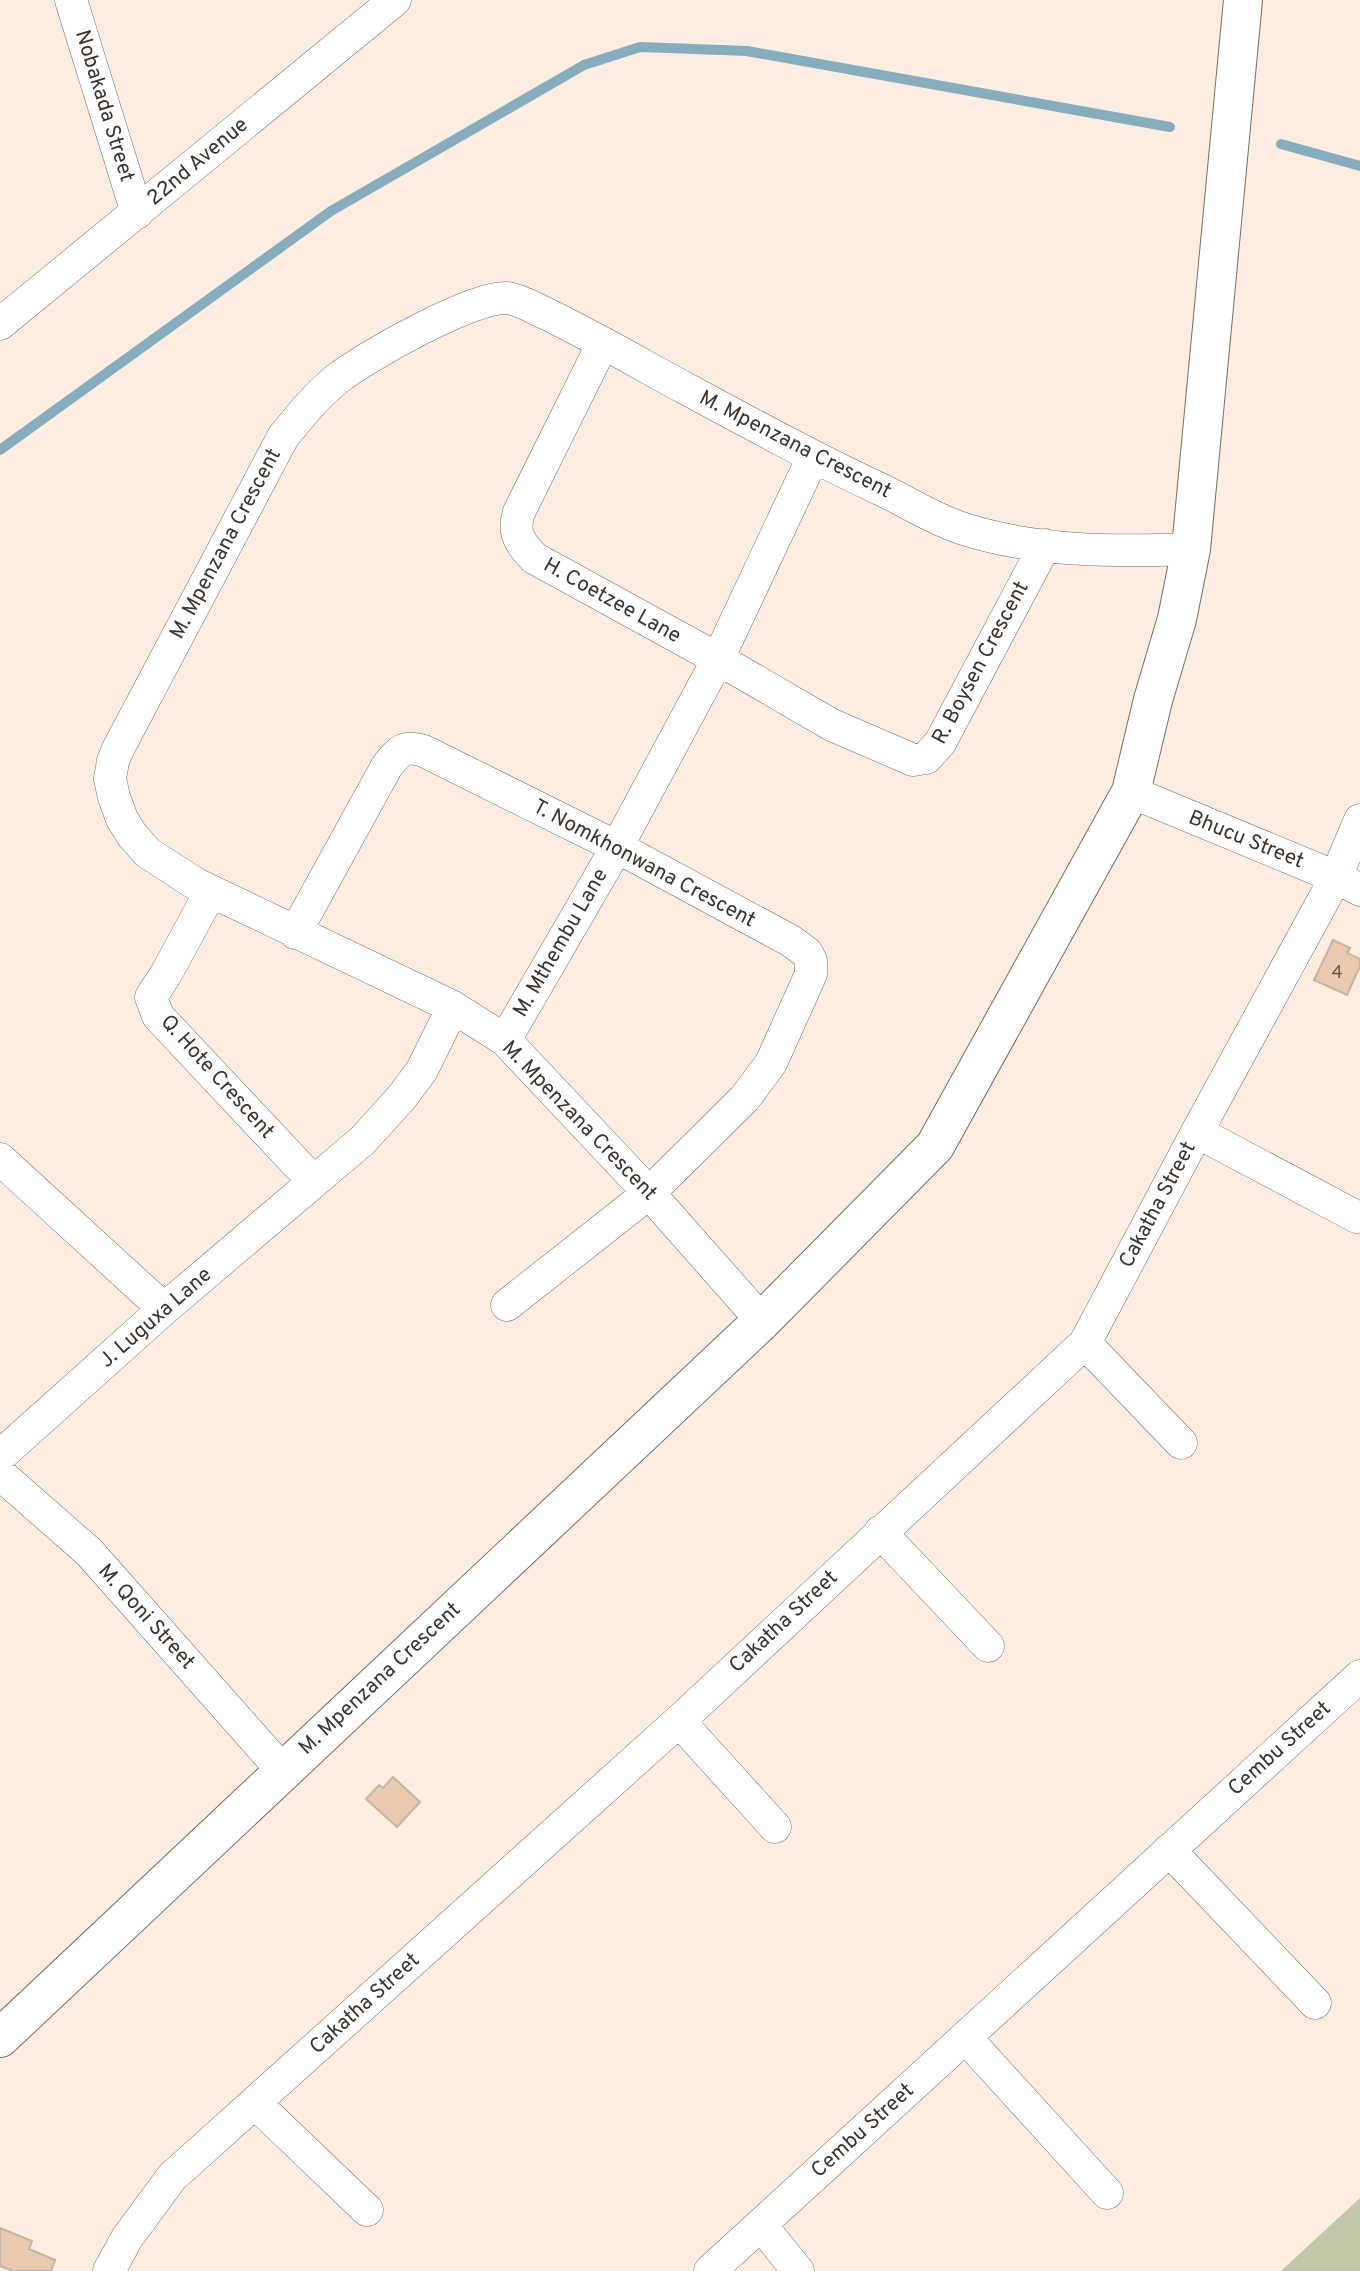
<svg xmlns="http://www.w3.org/2000/svg" width="1360" height="2271" viewBox="0 0 1360 2271" font-family="Overpass,sans-serif">
<style>
.green{fill:#c3c6a9}
.lines{fill:none;stroke-linecap:round;stroke-linejoin:round}
.stream{stroke:#86adbe;stroke-width:10}
.building{fill:#e9cab1;stroke:#c6b3a4;stroke-width:2}
.minor-casing{stroke:#7d6c5f;stroke-width:33}
.secondary-casing{stroke:#7d6c5f;stroke-width:40}
.minor{stroke:#fff;stroke-width:32}
.secondary{stroke:#fff;stroke-width:38}
.labels{text-anchor:middle;dominant-baseline:central;stroke-width:5;stroke-linejoin:round;paint-order:stroke}
.number-label{font-size:18px;fill:#66594e}
.street-label{font-size:21px;fill:#3b332d;stroke:#fff}
</style>
<rect width="100%" height="100%" fill="#fcede0"/>
<path class="green" d="M1360,2198v73h-79z"/>
<g class="lines">
<path class="stream" d="M1281,144l79,22
M0,450l331,-239 253,-146 56,-18 107,4 423,76"/>
</g>
<path class="building" d="M1333,940l17,8 -3,5 13,6v7l-13,29 -33,-15z
M393,1777l27,25 -23,25 -31,-28 13,-14 4,3z
M0,2228l32,13 -3,8 26,11 -4,11h-38l-13,-5z"/>
<g class="lines">
<defs>
<path id="minor" d="M71,0l66,213
M0,324l395,-324
M603,343l-84,169c-7,21 1,31 15,46l184,101 114,66 81,35 13,-2 14,-15 105,-198
M1131,792l205,85 24,13
M211,891l-45,83 -15,23 7,19 155,165
M295,933l92,-167c13,-16 17,-21 37,-15l193,96 174,94 16,12 4,8v13l-40,89 -26,35 -96,95 -142,112
M505,1040l112,-193 101,-188 95,-202
M1197,1132l160,85
M0,1159l164,150
M762,1321l-113,-128 -144,-153 -52,-33 -257,-123 -48,-31 -16,-18 -10,-16 -8,-22 -4,-18 3,-18 5,-12 165,-312c17,-21 33,-41 54,-58 28,-22 137,-84 171,-81 13,2 27,11 39,16 38,19 75,39 112,60 74,40 148,81 225,117 25,12 50,28 77,37 72,24 155,24 230,21
M1085,1343l96,100
M0,1456l164,-147 198,-168 40,-44 20,-27 31,-63
M0,1474l89,78 193,218
M880,1532l108,114
M679,1721l96,106
M1169,1850l146,153
M966,2038l141,155
M255,2103l112,107
M761,2225l37,46
M109,2271l18,-33 45,-61 507,-456 406,-378 112,-211 139,-255 24,-57
M710,2271l650,-595"/>
<path id="secondary" d="M0,2038l762,-717 173,-175 196,-354 22,-92 24,-81 14,-70 52,-549"/>
</defs>
<use href="#minor" class="minor-casing"/>
<use href="#secondary" class="secondary-casing"/>
<use href="#minor" class="minor"/>
<use href="#secondary" class="secondary"/>
</g>
<g class="labels">
<g class="number-label">
<text x="1337" y="973">4</text>
</g>
<g class="street-label">
<text transform="translate(104 106) rotate(73)">Nobakada Street</text>
<text transform="translate(198 162) rotate(-40)">22nd Avenue</text>
<text transform="translate(795 445) rotate(27)">M. Mpenzana Crescent</text>
<text transform="translate(226 544) rotate(-62)">M. Mpenzana Crescent</text>
<text transform="translate(612 601) rotate(29)">H. Coetzee Lane</text>
<text transform="translate(981 663) rotate(-62)">R. Boysen Crescent</text>
<text transform="translate(1246 840) rotate(22)">Bhucu Street</text>
<text transform="translate(644 864) rotate(28)">T. Nomkhonwana Crescent</text>
<text transform="translate(561 943) rotate(-60)">M. Mthembu Lane</text>
<text transform="translate(217 1077) rotate(48)">Q. Hote Crescent</text>
<text transform="translate(579 1121) rotate(46)">M. Mpenzana Crescent</text>
<text transform="translate(1158 1205) rotate(-62)">Cakatha Street</text>
<text transform="translate(156 1318) rotate(-41)">J. Luguxa Lane</text>
<text transform="translate(146 1617) rotate(48)">M. Qoni Street</text>
<text transform="translate(784 1622) rotate(-43)">Cakatha Street</text>
<text transform="translate(380 1679) rotate(-43)">M. Mpenzana Crescent</text>
<text transform="translate(1280 1749) rotate(-42)">Cembu Street</text>
<text transform="translate(365 2004) rotate(-42)">Cakatha Street</text>
<text transform="translate(863 2131) rotate(-42)">Cembu Street</text>
</g>
</g>
</svg>
